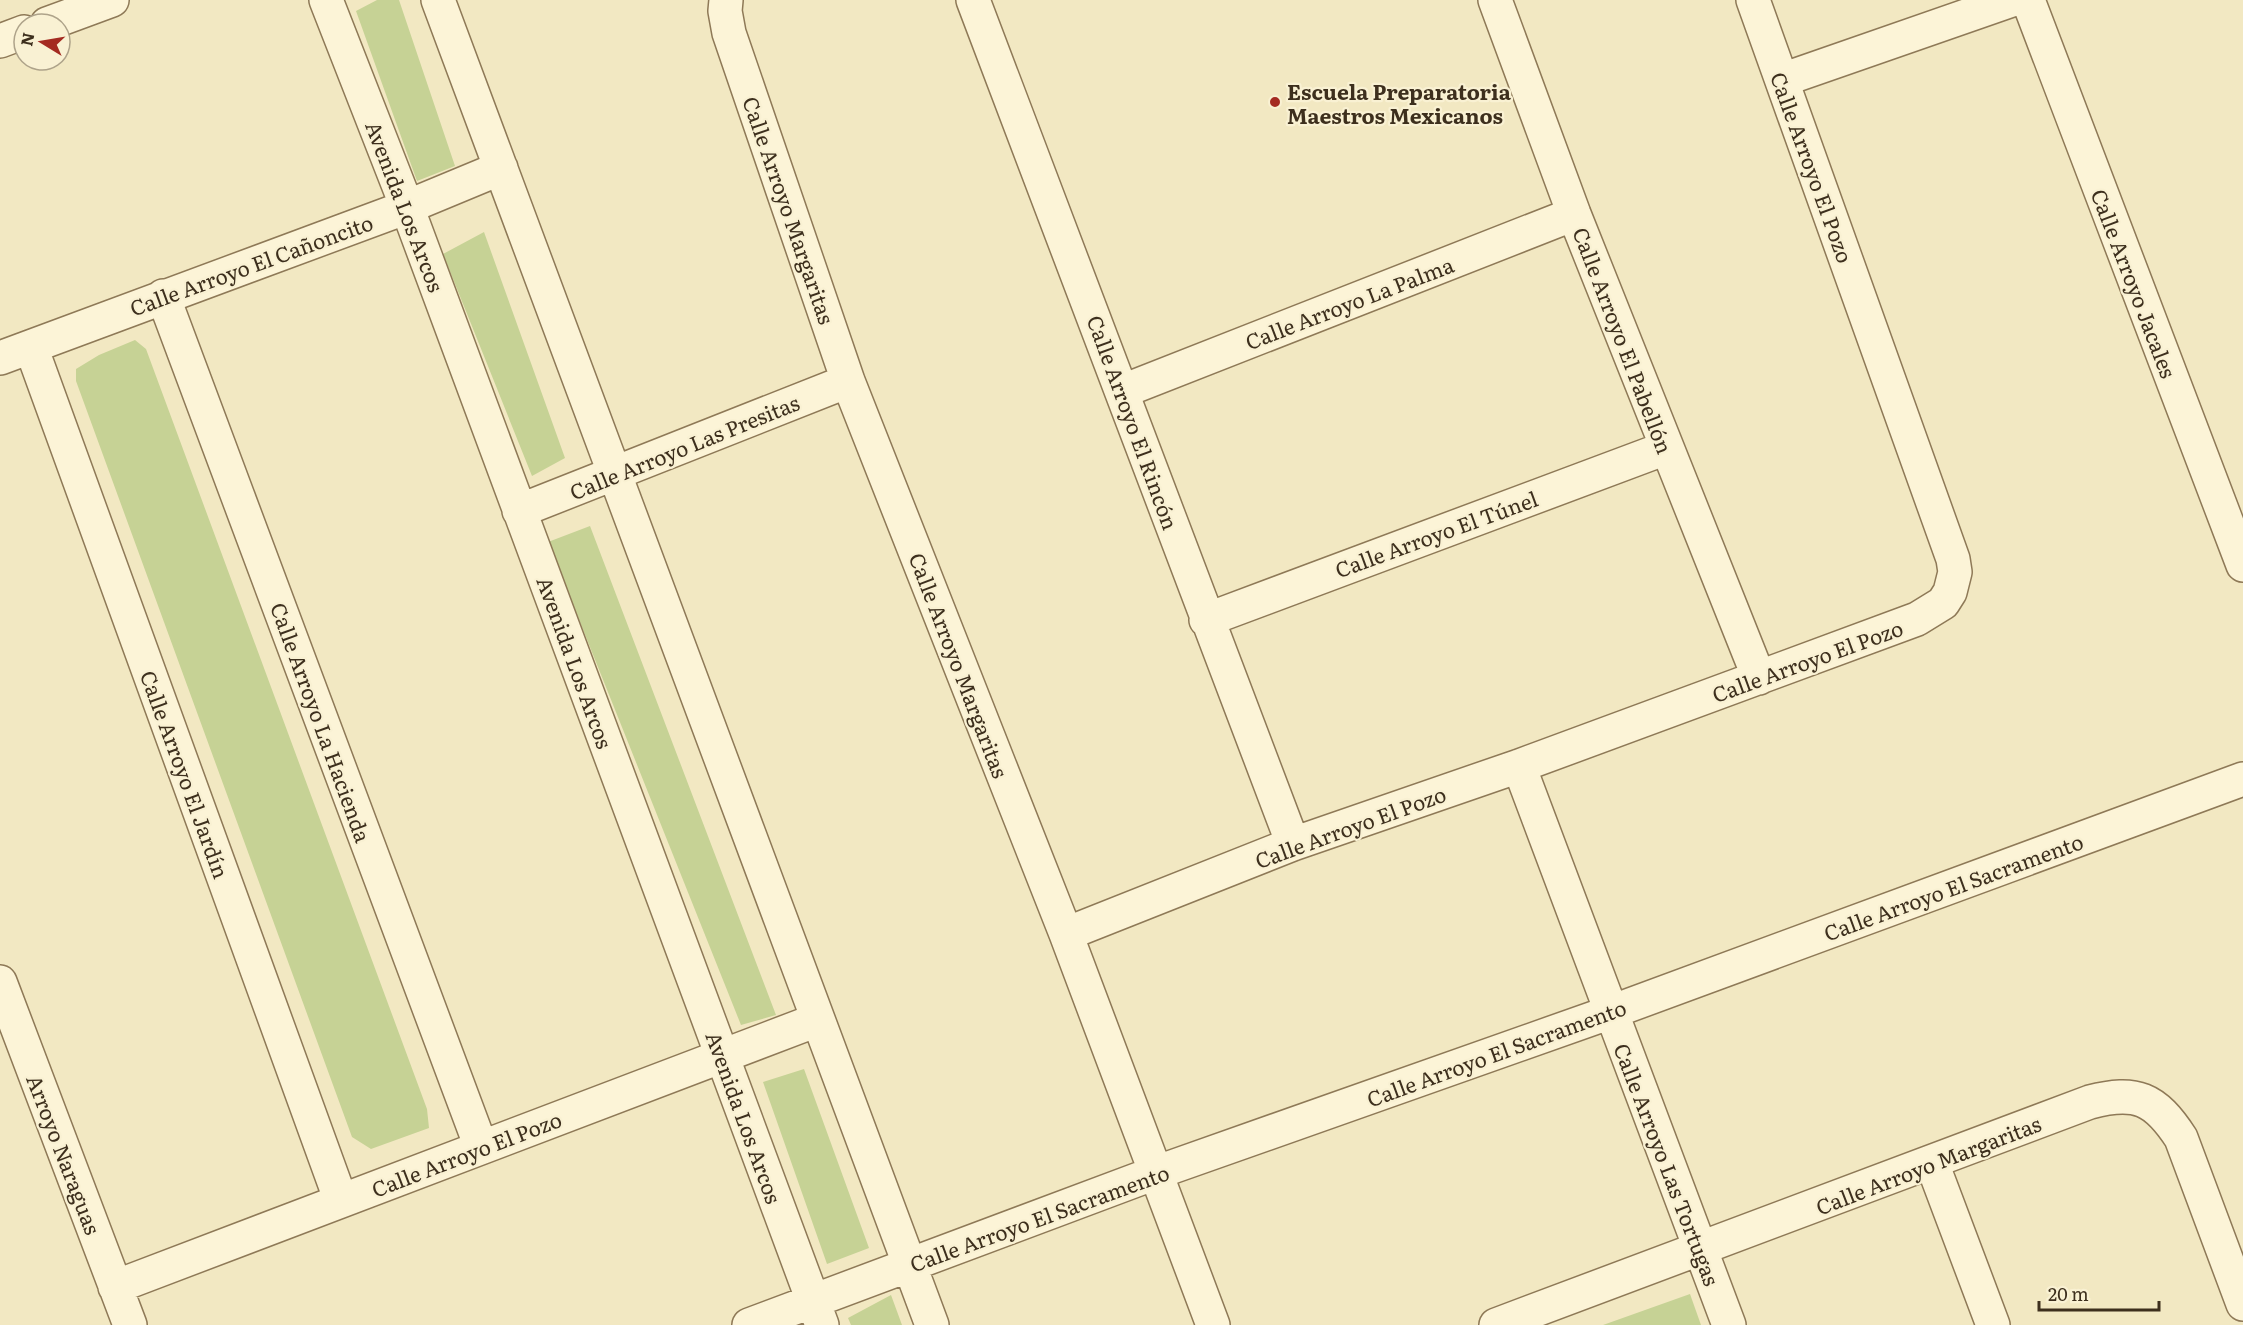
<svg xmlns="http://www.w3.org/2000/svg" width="2243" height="1325" viewBox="0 0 2243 1325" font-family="Literata,serif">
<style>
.green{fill:#c6d295}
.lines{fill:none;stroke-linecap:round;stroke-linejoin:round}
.minor-casing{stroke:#8e7957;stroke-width:36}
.minor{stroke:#fcf4d7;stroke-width:33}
.poi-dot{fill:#a42b21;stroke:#f9f1d3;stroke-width:2}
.labels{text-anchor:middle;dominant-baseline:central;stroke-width:4.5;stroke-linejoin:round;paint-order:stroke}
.poi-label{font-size:21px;font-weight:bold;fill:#3d2f1d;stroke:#f9f1d3;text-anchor:start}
.street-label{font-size:21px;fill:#3d2f1d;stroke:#f9f1d3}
</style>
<rect width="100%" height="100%" fill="#f2e8c2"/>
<path class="green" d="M377,0h22l56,166 -38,15 -61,-170z
M484,232l81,226 -33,18 -89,-222z
M135,340l11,9 281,760 2,19 -58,21 -19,-12 -276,-756v-12l23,-14z
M590,526l186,489 -35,10 -193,-483z
M804,1069l65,179 -42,16 -64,-182z
M1690,1294l11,31h-98z
M891,1295l11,30h-51l-3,-7z"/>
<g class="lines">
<defs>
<path id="minor" d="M326,0l81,207 415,1118
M438,0l494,1325
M726,0l-1,11 4,22 119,348 218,553 147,391
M973,0l320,844
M1495,0l79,214 185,464
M2028,0l215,565
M47,24l65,-24
M0,41l24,-9
M1782,80l230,-80
M163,296l318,851
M31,347l310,854
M0,358l407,-151 94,-39
M1123,391l451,-177
M519,511l329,-130
M1206,620l460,-172
M1519,766l210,559
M1066,934l227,-90 226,-78 398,-147 26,-16 7,-11 5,-20 -2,-13 -200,-559
M0,982l130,343
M1932,1163l61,162
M115,1287l702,-267
M749,1325l406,-152 456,-161 632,-233
M1496,1325l594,-223c46,-12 65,-4 91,36l62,166"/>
</defs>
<use href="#minor" class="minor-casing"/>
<use href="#minor" class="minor"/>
</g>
<circle class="poi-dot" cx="1275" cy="102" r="6"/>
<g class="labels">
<g class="poi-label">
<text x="1287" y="90">Escuela Preparatoria<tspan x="1287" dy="24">Maestros Mexicanos</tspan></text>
</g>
<g class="street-label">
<text transform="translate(1813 167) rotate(70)">Calle Arroyo El Pozo</text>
<text transform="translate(406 206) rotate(69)">Avenida Los Arcos</text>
<text transform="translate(790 210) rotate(71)">Calle Arroyo Margaritas</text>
<text transform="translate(251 264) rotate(-20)">Calle Arroyo El Cañoncito</text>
<text transform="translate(2135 283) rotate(69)">Calle Arroyo Jacales</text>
<text transform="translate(1349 302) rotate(-21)">Calle Arroyo La Palma</text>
<text transform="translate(1624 340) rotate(69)">Calle Arroyo El Pabellón</text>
<text transform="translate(1134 422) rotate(70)">Calle Arroyo El Rincón</text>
<text transform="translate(684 446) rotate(-22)">Calle Arroyo Las Presitas</text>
<text transform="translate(1436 533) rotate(-20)">Calle Arroyo El Túnel</text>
<text transform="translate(1807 660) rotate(-20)">Calle Arroyo El Pozo</text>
<text transform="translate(576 662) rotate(70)">Avenida Los Arcos</text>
<text transform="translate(960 665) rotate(69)">Calle Arroyo Margaritas</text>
<text transform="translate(322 722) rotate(70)">Calle Arroyo La Hacienda</text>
<text transform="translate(186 774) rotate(70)">Calle Arroyo El Jardín</text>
<text transform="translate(1350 826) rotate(-20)">Calle Arroyo El Pozo</text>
<text transform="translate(1953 886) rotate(-20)">Calle Arroyo El Sacramento</text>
<text transform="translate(1496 1052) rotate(-20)">Calle Arroyo El Sacramento</text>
<text transform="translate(745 1117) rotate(70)">Avenida Los Arcos</text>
<text transform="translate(466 1153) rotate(-21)">Calle Arroyo El Pozo</text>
<text transform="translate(65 1154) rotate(69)">Arroyo Naraguas</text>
<text transform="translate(1668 1164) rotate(69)">Calle Arroyo Las Tortugas</text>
<text transform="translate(1928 1164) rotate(-21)">Calle Arroyo Margaritas</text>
<text transform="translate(1039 1217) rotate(-20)">Calle Arroyo El Sacramento</text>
</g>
</g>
<g transform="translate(42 42) rotate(281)"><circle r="28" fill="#f9f1d3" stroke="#aea38a" stroke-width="1.5"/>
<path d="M0-4.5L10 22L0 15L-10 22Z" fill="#a42b21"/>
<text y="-9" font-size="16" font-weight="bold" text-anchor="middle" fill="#3d2f1d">N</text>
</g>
<path d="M2039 1301v9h120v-9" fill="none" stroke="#3d2f1d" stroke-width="3"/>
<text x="2048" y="1301" font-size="18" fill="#3d2f1d" stroke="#f9f1d3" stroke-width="4.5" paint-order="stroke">20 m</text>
</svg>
